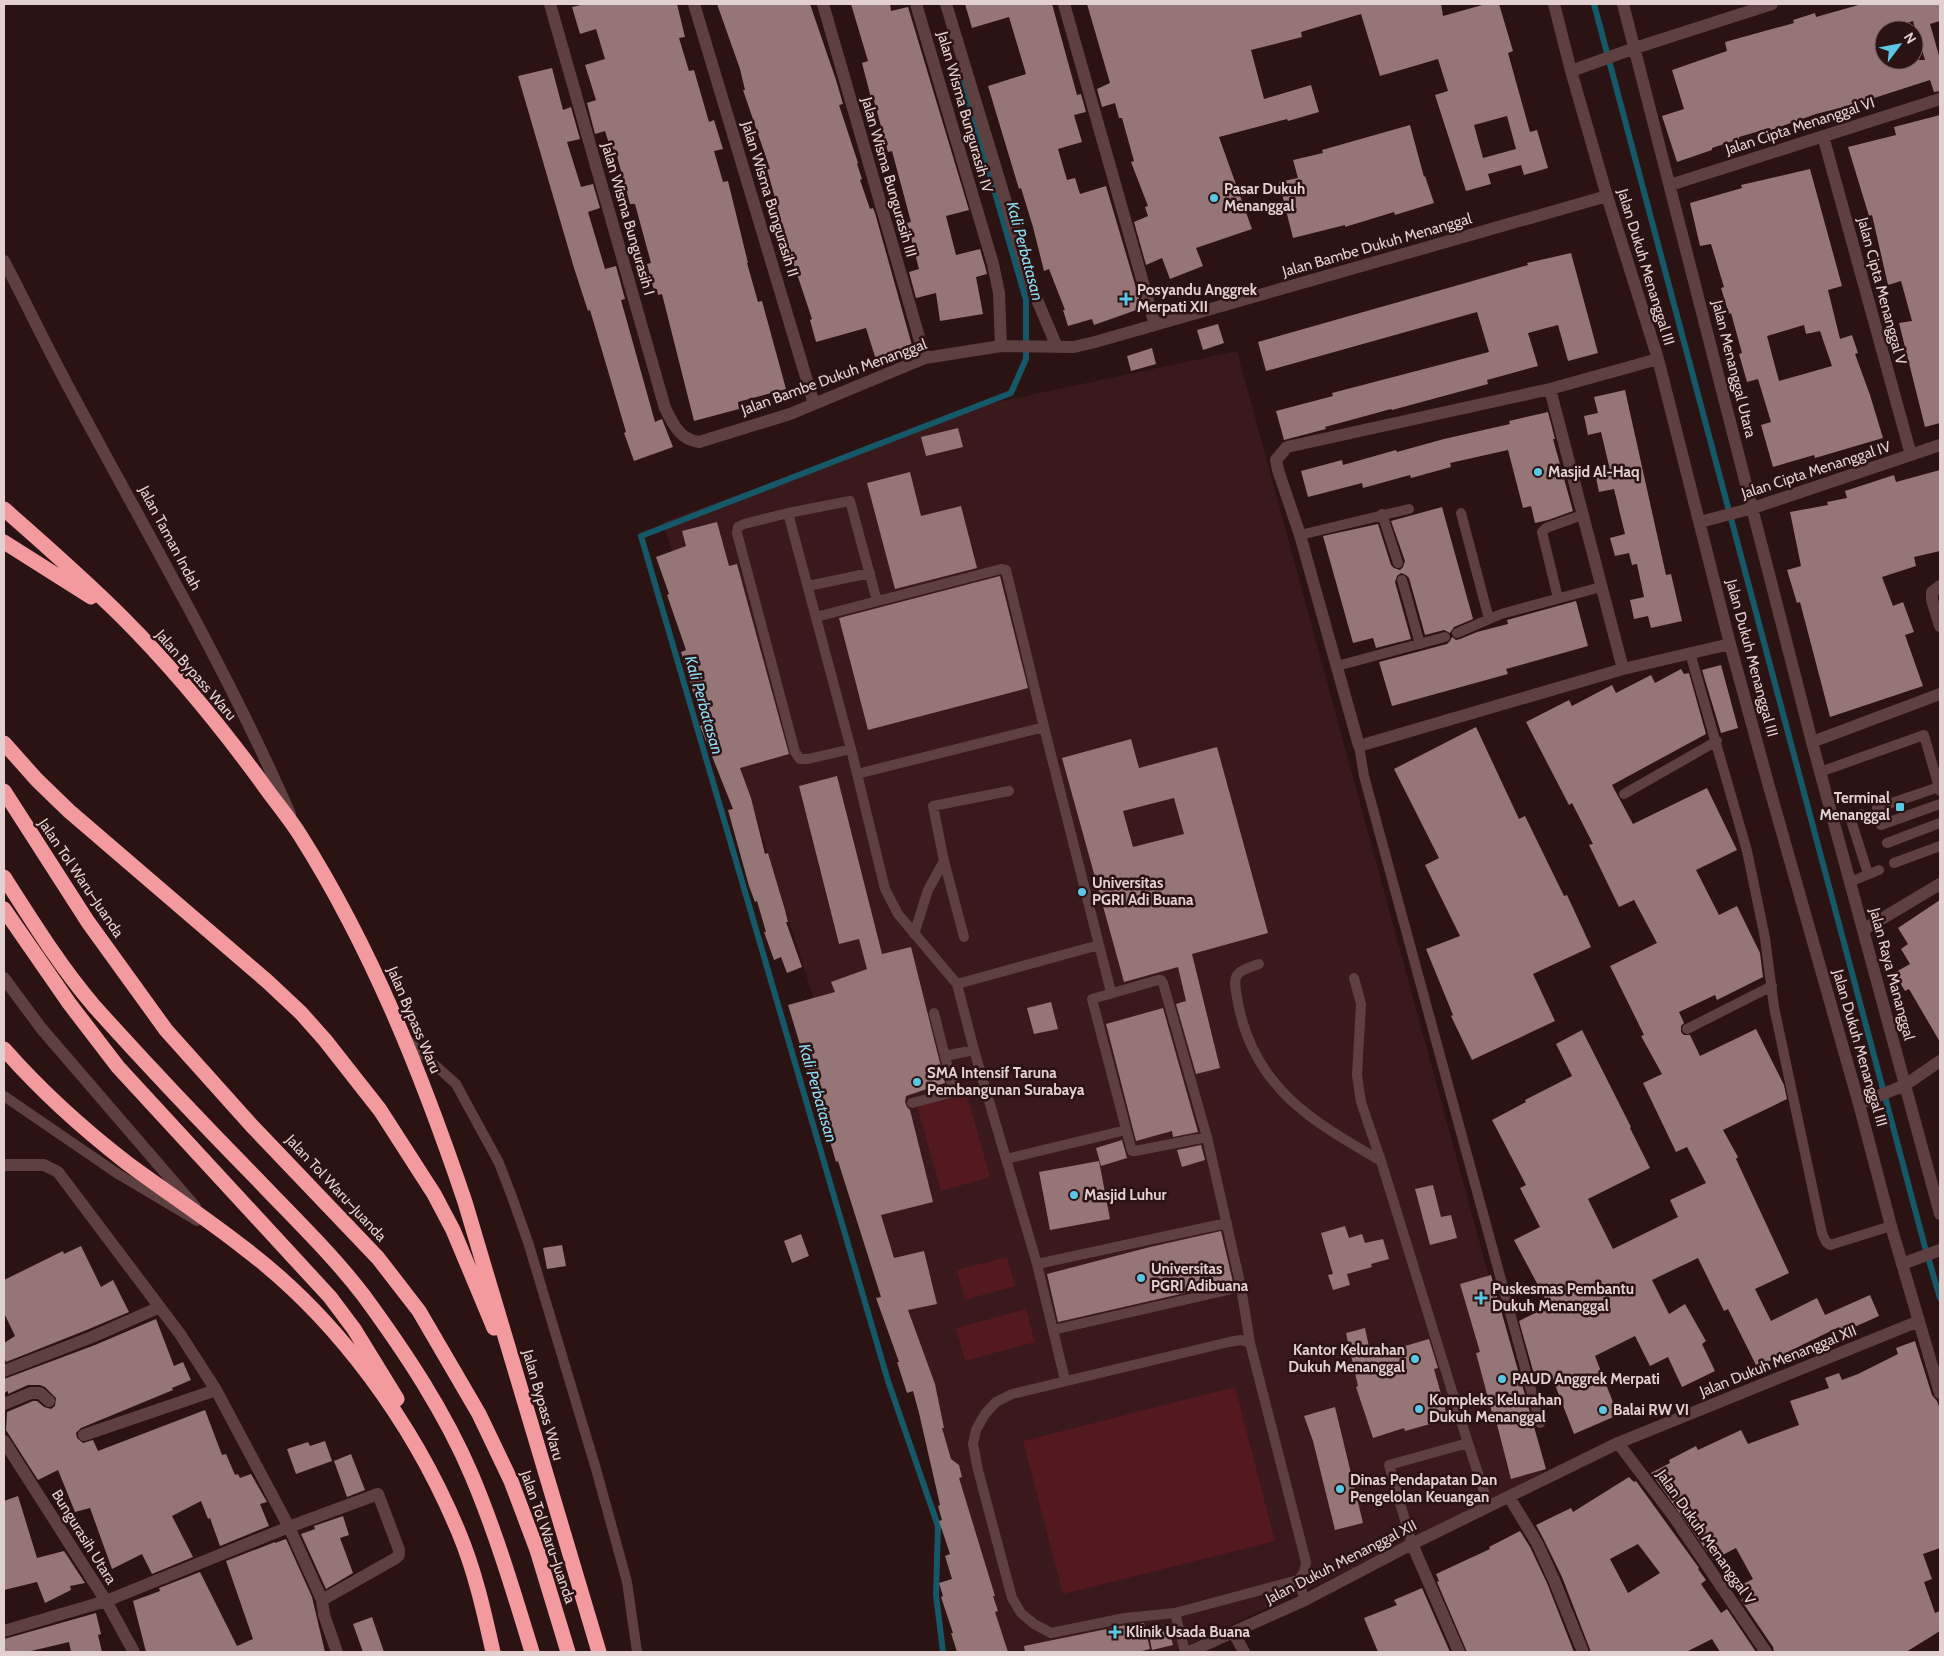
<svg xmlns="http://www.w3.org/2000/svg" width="1944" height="1656" viewBox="0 0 1944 1656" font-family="Cabin,sans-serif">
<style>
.built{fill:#39191c}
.green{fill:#54181f}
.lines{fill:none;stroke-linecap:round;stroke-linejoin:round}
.stream{stroke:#155868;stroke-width:6}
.building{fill:#967576;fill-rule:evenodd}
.lane{stroke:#5e4041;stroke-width:10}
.street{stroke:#5e4041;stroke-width:12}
.secondary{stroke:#5e4041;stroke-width:12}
.highway{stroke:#f29a9e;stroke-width:15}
.poi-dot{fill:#5ac8e5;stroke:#2b1213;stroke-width:2}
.labels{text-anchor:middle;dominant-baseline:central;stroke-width:5;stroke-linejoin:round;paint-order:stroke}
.street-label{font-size:15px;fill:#e3d0d0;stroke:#2b1213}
.poi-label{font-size:15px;font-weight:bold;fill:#e3d0d0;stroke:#2b1213;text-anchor:start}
.water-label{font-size:16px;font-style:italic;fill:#8bdef6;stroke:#2b1213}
</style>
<rect width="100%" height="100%" fill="#2b1213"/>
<path class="built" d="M1237,351l307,1128 -371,173h-171l-169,-592 -170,-538 325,-118z"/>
<path class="green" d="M966,1092l24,85 -49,14 -24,-85z
M1007,1257l8,29 -50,14 -8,-30z
M1026,1309l9,33 -70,19 -9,-33z
M1235,1387l40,154 -212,53 -40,-153z"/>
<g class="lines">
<path class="stream" d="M1594,4l331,1243 15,51
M943,1652l-7,-57 2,-69 -50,-145 -247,-845 370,-143 15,-34v-59l-63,-218"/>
</g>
<path class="building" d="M585,4h92l8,33 -6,1 10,33 5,-1 15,52 5,-2 9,29 -9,2 9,31 5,-1 20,82h-1l11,39 4,-1 24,88 -48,13 1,7 -45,12 -32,-127 -4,1 -1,-6 -3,1 -7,-26 4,-1 -16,-59h-5l-15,-55 -4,1 -6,-19 -10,3 -8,-31 9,-3 -11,-35 20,-6 -9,-30 -16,5 -8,-27z
M717,4h93l26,76 7,24 -4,1 19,58 -1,1 5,15 -2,1 10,29 3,-1 2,5 38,136 -22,7 1,3 -15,4 -11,-35 -50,14 -6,-22 2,-1 -22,-66 -23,-84h3l-27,-79h2l-5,-21z
M851,4h39l1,7 17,-4 61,203 -23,6 10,39 24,-6 5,17 2,8 -11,3 7,37 -43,7 -4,-28 -20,5 -7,-26 10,-3 -12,-46 4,-1 -19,-71 -4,1 -15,-55 -2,1 -9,-35 6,-2z
M965,4h87l25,91 4,-1 5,18 -12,3 8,27 -24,7 9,31 8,-2 5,16 26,-8 36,122 -48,17 -2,-6 -24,7 -5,-16h2l-16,-41 -5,2 -11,-44 -12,-39 -2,1 -31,-103 38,-12 -17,-57 -37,11z
M1087,4h354l2,12 43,-12h13l14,47 -5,2 22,79 7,-2 11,38 -24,7 -3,-10 -33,9 3,10 -25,7 -31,-96 13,-4 -10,-32 -58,17 -19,-62 -60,18 1,5 -51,13 13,49 47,-14 8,27 -31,9 -1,-2 -68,18 33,92 -56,19 7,18 -33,13 -8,-21 -16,7 -12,-43 14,-6 -3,-9 3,-1 -17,-44 3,-1 -12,-43h-3l-4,-15 -13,4 -5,-18 13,-6zM1507,116l9,33 -33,9 -9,-33z
M1862,4h78v17l-10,3 10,35v32l-6,1 -4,-12 -59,19v1l-55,14 -45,16 -1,-2 -31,9v2l-27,9v2l-35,12 -15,-46 22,-7 -12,-39 55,-19 -2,-9 69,-19 -1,-3 22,-7 1,4zM1913,21l12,39h-41v-30z
M552,68l11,42 8,-3 9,32 -13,3 14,45 12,-3 7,24 -12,4 17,57 11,-3 9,33 -4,1 34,122 7,-3 11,28 -39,14 -10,-28 2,-1 -36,-122 -2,1 -14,-43 -56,-192z
M1940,115v308l-15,4 -26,-104 13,-2 -11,-40 -13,4 -16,-70 -3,1 -21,-69 48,-12 -2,-8z
M1410,125l14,52 1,-1 9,27 -39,12 -1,-3 -49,15v-2l-52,13 -14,-56 19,-4 -5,-18 30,-7 -1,-3z
M1810,169l32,117 -14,4 12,49 12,-4 6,18 -3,1 15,41 13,43 -68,20 -1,-3 -41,12 -12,-42 10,-3 -13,-43 -11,3 -8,-28 3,-1 -11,-40 -2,1 -8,-26 3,-1 -13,-43 -11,2 -10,-43 52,-15 -1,-3zM1804,325l2,9 14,-3 12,35 -53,15 -12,-45z
M1571,253l27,100 -30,8 -10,-36 -30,8 10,33 -51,14 1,4 -96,26 -1,-1 -66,18 1,2 -42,11 -8,-29 57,-15 -1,-3 157,-41 -12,-40 -211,59 -8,-29 211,-60 59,-17 -1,-2z
M1218,324l6,19 -21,7 -6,-20z
M1152,348l4,16 -25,7 -4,-15z
M1625,390l41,185 5,-1 11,47 -31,7 -3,-12 -14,3 -4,-19 14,-3 -7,-33 -5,1 -3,-12 -14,3 -5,-18 15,-4 -11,-45 -15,3 -4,-19 15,-3 -9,-38 -13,3 -4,-19 14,-3 -4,-16z
M1548,412l7,27h-2l20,72 -25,9 -13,3 -4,-17 -8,2 -15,-58 -58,13 1,4 -40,11 -1,-3 -47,13 -1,-5 -54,14 -7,-26 41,-11 1,5 53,-15 1,2 47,-13 66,-15 -1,-3z
M958,428l5,19 -37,9 -5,-19z
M1940,470v81l-26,6 2,9 -34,11 11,29 10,-4 11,30 -9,3 18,51 -93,31 -30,-115 -3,1 -10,-33 14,-4 -11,-54 38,-7 -1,-3 20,-4 -2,-7 49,-16 2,7z
M910,472l11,44 40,-10 16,62 -82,21 -28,-106z
M1442,507l31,112 -19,8 -4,6 -6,-3 -19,5 -16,-57 -3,-3 -5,-2 -4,3 -2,6 16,57 -35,9 -3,-10 -20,5 -30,-107 55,-12 13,41 3,3 6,2 3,-3 2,-6 -14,-40z
M717,522l12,44 8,-2 52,190 -49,14 11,30 14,56 3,-1 17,57 3,12h-2l16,45 -15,6 -6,-16 -7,3 -10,-28h2l-9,-31 -2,1 -6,-16 -21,-76 5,-1 -33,-83 3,-1 -22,-73 5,-2 -19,-55 2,-1 -13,-37 30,-11 -4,-15z
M1000,576l28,112 -160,42 -29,-112z
M1576,601l12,45 -82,23 2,5 -116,32 -13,-44 68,-18 3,-3 2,-4 4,3 4,-1 17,-7 31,-8 -1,-4z
M1721,665l17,63 -17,5 -19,-63z
M1681,669l3,5 5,-1 17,61 -94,51 21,39 74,-36 30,62 -41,20 23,45 18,-9 23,47 3,24 -46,23 -2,-5 -36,17 5,11 -3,3v6l3,3h6l10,21 56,-27 28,56 3,14 -64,31 15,27 -2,2 53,114 -34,16 16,32 46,-23 8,17 45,-20 9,21 -38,17 -2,-6 -82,40 -29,-58 -4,2 -26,-53 -46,22 17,34 16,-10 21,37 -4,3 13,27 -33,16 -14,-30 -18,9 -15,-30 -40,20 23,59 -44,19 -22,-57 -15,8 -18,-64 30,-15 -35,-66 26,-13 -20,-39 6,-3 -34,-65 34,-18 -1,-2 47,-24 -16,-32 26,-14 49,97 -1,1 20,40 -62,31 25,50 65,-32 -8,-17 36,-17 -19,-36 -11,5 -33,-69 19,-9 -21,-38 3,-1 -34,-69 47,-23 -23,-43 -15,7 -30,-62 4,-1 -21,-41 -3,2 -43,-83 43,-22 3,6 40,-21 4,8 35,-18 4,8z
M1476,727l43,92 6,-3 39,80 3,-1 24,52 -58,27 22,47 -83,39 -21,-44 2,-1 -27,-66 34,-13 -35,-71 14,-7 -45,-89z
M1131,739l8,29 78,-21 51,186 -76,21 28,114 -24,6 -20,-70 10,-3 -8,-34 -54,15 -62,-224zM1174,798l10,36 -51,13 -10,-36z
M837,776l45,178 29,-7 34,136 -39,13 -1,6 2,5 3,3 23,92 -52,13 13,43 30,-7 13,53 -29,6 27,74 9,44h-2l9,31 8,6 3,12 -3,1 36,118h-2l5,15 -3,1 13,40h-51l-6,-19h2l-12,-36 2,-1 -4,-13 13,-4 -7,-23 5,-2 -11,-33 3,-1 -4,-14 2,-1 -21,-92 -6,-22 -6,2 -10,-31h2l-23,-64 5,-1 -43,-136 -2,1 -17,-59 -1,1 -30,-99 47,-13 -4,-10 36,-13 -8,-30 -20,5 -40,-158z
M1940,900v142l-31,-53 -4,2 -11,-18 16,-9 -9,-15 7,-5 -10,-16z
M1051,1002l7,27 -24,5 -7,-26z
M1163,1008l35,124 -25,5 -1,-6 -36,10 -30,-117z
M1122,1140l5,18 -26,8 -5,-18z
M1201,1145l4,15 -23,7 -5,-17z
M1099,1161l11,58 -60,11 -11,-58z
M1433,1185l8,32 10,-2 6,23 -27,7 -15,-56z
M1345,1226l4,12 13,-4 3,9 18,-4 6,20 -18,5 1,3 -25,7 3,11 -17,5 -5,-15 5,-1 -12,-41z
M1221,1231l12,51 -175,40 -11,-48 103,-27z
M801,1234l8,22 -17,7 -8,-22z
M562,1245l4,21 -19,3 -4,-21z
M81,1246l20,41 12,-7 16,32 -40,17 -83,33 -2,-5v-14l11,-7 -11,-23v-33l59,-29 1,3z
M1491,1275l55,194 -35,10 -17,-66h-2l-16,-60 4,-1 -20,-68z
M156,1319l18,47 9,-4 8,18 -19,8 1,2 -92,38 -5,5 1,5 6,5 10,-3 5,11 107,-41 17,45 4,-1 9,21 3,-1 2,4 11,-4 16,28 -7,2 9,22 -49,20 -10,-28 -2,1 -7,-18 -29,15 21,41 -41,17 -10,-20 -30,15 -22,-61 -15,4 -17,-42 -20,10 -32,-50 1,-18 26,-11h4l7,6 7,2 4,-3 1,-8 -11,-11 -5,-2h-12l-20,9v-3l-4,2v-14l91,-34z
M1365,1328l6,28 58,-17 9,29 -4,1 14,50 -43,12 -1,-3 -31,10 -17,-51 2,-1 -12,-53z
M1915,1341l17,54 5,6 3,8v139l-17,6 9,25 -8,3 11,31 5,-2v20l-34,21h-132l-1,-5 -32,-47 8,-5 -6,-11 10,-5 -17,-31 -23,12 -62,-87 19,-10 -1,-3 27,-14 2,4 43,-20 7,14 51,-19 -9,-24 39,-13 -4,-10 14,-5 3,7 16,-6 40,-20 -2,-6z
M1335,1407l28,116 -28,7 -22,-89 -9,-25z
M325,1441l7,20 -36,13 -9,-25 21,-7 2,4z
M351,1454l14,36 -18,7 -13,-36z
M1629,1477l5,5 2,-1 63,87 -1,1 8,11 -5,4 20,29 6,-4 29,43h-36l-8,-13 -26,13h-95l-29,-75 -18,-37 -8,-15 35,-17 2,4zM1638,1544l22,29 -32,20 -18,-34z
M18,1496l19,62 27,-7 21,32 -15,3 1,4 -26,13 -8,-21 -33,8v-89z
M343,1516l6,19 -9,3 13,35 -27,16 -25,-55 14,-5 -1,-3z
M1520,1531l10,16 17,36 27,69h-107l-30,-70 2,-1 -3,-7 54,-25 -1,-2z
M286,1539l26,58 13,55h-179l-13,-51 27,-10 -1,-3 41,-16 37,74 16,-7 -27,-78 49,-19v1z
M1422,1588l28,64h-72l-14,-34 33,-13 -3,-5z
M96,1613l5,21 -3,1 4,17h-31l-2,-10 -42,10h-23v-13z
M372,1617l12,35h-21l-10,-28z
M1144,1623l6,26 -12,3h-113l-1,-6 102,-21z
M1169,1630l4,15 -21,5 -3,-15z"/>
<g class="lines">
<path class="lane" d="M788,513l62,-12 27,100
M1461,513l28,106
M1382,514l16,49
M1300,535l109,-26
M1402,580l18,64
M808,586l62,-13
M1558,598l-16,-66 4,-4 36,-13
M816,617l185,-48 5,1 38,157
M1457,633l44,-19 100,-27
M1690,653l57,198 18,87 9,69 48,226 4,9 4,3 61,-19
M1337,666l108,-29
M1359,746l5,30 176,647
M851,749l-43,10h-8l-5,-7 -58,-219 1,-6 6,-3 44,-11 63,236 34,140 13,25 59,70 17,66 63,214 28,116
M1820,772l104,-37 16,56
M857,774l187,-47 55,218 -142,39
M1624,794l93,-53
M1877,808l62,-21
M1861,814l-11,3 18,57
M1881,825l59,-21
M1887,843l53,-20
M944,861l20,76
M1894,863l46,-17
M1850,882l29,-12
M914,934l14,-44 16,-29 -11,-55 76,-15
M1099,945l12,47
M1259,964c-28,9 -26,12 -21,39 16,85 74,118 143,158
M1354,978l7,26 -4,71 4,27 20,59 87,282 -79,22 23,79
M1158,980h3l2,3 44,154 -72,14h-3l-1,-3 -39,-149z
M1687,1029l85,-43
M406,1039l50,45 43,79 13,34 16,45 68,227 31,113 10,70
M945,1056l29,-6
M4,1096l114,78 79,47
M912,1103l42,-11 -20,-79
M1207,1137l34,150
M1006,1159l120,-29
M1037,1264l190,-41
M1053,1330l188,-43 9,56
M1241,1340l9,3 56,219c-1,8 -2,13 -8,18l-123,33 -50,5 -74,15 -17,-9 -13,-11 -9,-15 -34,-128 -5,-26 3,-14 9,-16 11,-12 16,-8 217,-52z
M1468,1443l21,64
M1298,1580l7,20
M1175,1613l10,39"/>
<path class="street" d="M550,4l115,404c8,16 15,32 34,34l91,-28 135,-56 76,-12 73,1 21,-5 512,-146
M694,4l120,400
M823,4l102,354
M916,4l77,260 6,29 2,53
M946,4l86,284 25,59
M1064,4l91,321
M1554,4l17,67 36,125 51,163 72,285 38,139 91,321 32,122 49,167
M1623,4l189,738 128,472
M1571,71l64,-23 137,-44
M1823,136l88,319
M1670,185l270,-86
M1658,359l-108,30 -263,58 -11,13 2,10 22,65 59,211 264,-77 107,-25
M1550,389l73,280
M1700,522l53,-14 187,-63
M1940,586l-8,6v8l8,26
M1812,742l128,-48
M1863,930l77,-46
M1859,1104l46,-19 35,-24
M4,1165h40l14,7 122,162 36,56 73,137 33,73
M1902,1264l38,-14
M4,1371l88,-34 68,-30
M4,1404l27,-11h9l9,8
M84,1435l132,-45
M4,1441l102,160 28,51
M1618,1443l56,74 92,135
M1509,1497l28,46 17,37 29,72
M1412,1544l47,108
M4,1631l102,-30 183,-74 89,-33 21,56v5l-3,3 -74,42 2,15 13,37
M1234,1633l10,19
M1189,1652l116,-52 107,-56 206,-101 301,-122"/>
<path class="secondary" d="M4,261c19,36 36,72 55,108 78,148 164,291 231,445
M4,978l37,50 154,179"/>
<path class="highway" d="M4,509c40,35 81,71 119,109 50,50 95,105 137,162 13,19 28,36 40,55 72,114 122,240 165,367l134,450
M4,542l87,55
M4,743l33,37 32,31 199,171 33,31 24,27 55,70 54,84 19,36 41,98
M4,791l84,131 78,108 86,96 126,132 41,53 60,103 32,67 26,69 31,102
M4,877c28,44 56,89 90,129 53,59 108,117 164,174 36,38 74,74 106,116 41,56 81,116 108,180 24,57 42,117 60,176
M4,909l65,94 49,64 212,230 24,32 43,70
M4,1049c37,42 79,80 123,114 39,29 79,55 117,85 94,71 170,176 215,285 16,38 25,79 34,119"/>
</g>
<g class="poi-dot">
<circle cx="1214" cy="198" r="5"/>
<path d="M1123.5 291.5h5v5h5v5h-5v5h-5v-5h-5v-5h5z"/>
<circle cx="1538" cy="472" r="5"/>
<rect x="1895" y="802" width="10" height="10" rx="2.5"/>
<circle cx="1082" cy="892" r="5"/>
<circle cx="917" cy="1082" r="5"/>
<circle cx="1074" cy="1195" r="5"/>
<circle cx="1141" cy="1278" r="5"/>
<path d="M1478.5 1290.5h5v5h5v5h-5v5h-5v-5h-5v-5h5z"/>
<circle cx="1415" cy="1359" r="5"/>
<circle cx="1502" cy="1379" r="5"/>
<circle cx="1419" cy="1409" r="5"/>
<circle cx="1603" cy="1410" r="5"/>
<circle cx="1340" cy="1489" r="5"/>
<path d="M1112.5 1624.5h5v5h5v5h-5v5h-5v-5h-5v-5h5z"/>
</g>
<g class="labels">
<g class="street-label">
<text transform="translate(965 112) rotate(74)">Jalan Wisma Bungurasih IV</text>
<text transform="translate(1800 126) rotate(-18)">Jalan Cipta Menanggal VI</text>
<text transform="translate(889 177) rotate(74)">Jalan Wisma Bungurasih III</text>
<text transform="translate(770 199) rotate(73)">Jalan Wisma Bungurasih II</text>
<text transform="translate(628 219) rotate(74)">Jalan Wisma Bungurasih I</text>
<text transform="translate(1377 245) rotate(-16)">Jalan Bambe Dukuh Menanggal</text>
<text transform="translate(1646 267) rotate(73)">Jalan Dukuh Menanggal III</text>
<text transform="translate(1882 291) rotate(75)">Jalan Cipta Menanggal V</text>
<text transform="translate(1734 369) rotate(76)">Jalan Menanggal Utara</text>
<text transform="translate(834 377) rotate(-20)">Jalan Bambe Dukuh Menanggal</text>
<text transform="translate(1816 470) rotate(-18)">Jalan Cipta Menanggal IV</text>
<text transform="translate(170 538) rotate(62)">Jalan Taman Indah</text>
<text transform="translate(1752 658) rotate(75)">Jalan Dukuh Menanggal III</text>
<text transform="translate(196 675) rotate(49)">Jalan Bypass Waru</text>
<text transform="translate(81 878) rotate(56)">Jalan Tol Waru–Juanda</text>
<text transform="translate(1892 974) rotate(75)">Jalan Raya Mananggal</text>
<text transform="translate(414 1020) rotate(67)">Jalan Bypass Waru</text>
<text transform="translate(1860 1048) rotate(74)">Jalan Dukuh Menanggal III</text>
<text transform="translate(336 1188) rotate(47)">Jalan Tol Waru–Juanda</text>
<text transform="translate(1778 1361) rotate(-22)">Jalan Dukuh Menanggal XII</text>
<text transform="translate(543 1405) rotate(74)">Jalan Bypass Waru</text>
<text transform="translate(84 1537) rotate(58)">Bungurasih Utara</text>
<text transform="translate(548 1537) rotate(71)">Jalan Tol Waru–Juanda</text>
<text transform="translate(1706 1537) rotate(55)">Jalan Dukuh Menanggal V</text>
<text transform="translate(1341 1562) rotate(-27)">Jalan Dukuh Menanggal XII</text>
</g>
<g class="poi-label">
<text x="1224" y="189">Pasar Dukuh<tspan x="1224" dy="17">Menanggal</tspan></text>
<text x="1137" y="290">Posyandu Anggrek<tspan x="1137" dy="17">Merpati XII</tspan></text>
<text x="1548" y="472">Masjid Al-Haq</text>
<text x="1890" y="798" text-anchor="end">Terminal<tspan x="1890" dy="17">Menanggal</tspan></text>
<text x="1092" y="883">Universitas<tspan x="1092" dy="17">PGRI Adi Buana</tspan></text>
<text x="927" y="1073">SMA Intensif Taruna<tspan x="927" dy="17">Pembangunan Surabaya</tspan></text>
<text x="1084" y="1195">Masjid Luhur</text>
<text x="1151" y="1269">Universitas<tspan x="1151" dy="17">PGRI Adibuana</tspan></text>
<text x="1492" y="1289">Puskesmas Pembantu<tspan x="1492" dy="17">Dukuh Menanggal</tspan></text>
<text x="1405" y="1350" text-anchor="end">Kantor Kelurahan<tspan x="1405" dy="17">Dukuh Menanggal</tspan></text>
<text x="1512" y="1379">PAUD Anggrek Merpati</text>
<text x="1429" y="1400">Kompleks Kelurahan<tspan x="1429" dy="17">Dukuh Menanggal</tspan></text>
<text x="1613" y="1410">Balai RW VI</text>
<text x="1350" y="1480">Dinas Pendapatan Dan<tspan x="1350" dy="17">Pengelolan Keuangan</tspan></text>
<text x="1126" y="1632">Klinik Usada Buana</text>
</g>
<g class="water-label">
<text transform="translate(1025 251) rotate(75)">Kali Perbatasan</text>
<text transform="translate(704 705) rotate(74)">Kali Perbatasan</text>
<text transform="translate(818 1093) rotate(74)">Kali Perbatasan</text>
</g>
</g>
<rect width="1944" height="1656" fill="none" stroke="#e3d0d0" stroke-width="10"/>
<g transform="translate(1899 45) rotate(58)"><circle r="24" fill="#2b1213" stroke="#755e5f"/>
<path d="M0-4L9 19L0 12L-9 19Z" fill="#5ac8e5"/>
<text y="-8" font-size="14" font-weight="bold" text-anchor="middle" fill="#e3d0d0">N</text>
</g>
</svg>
